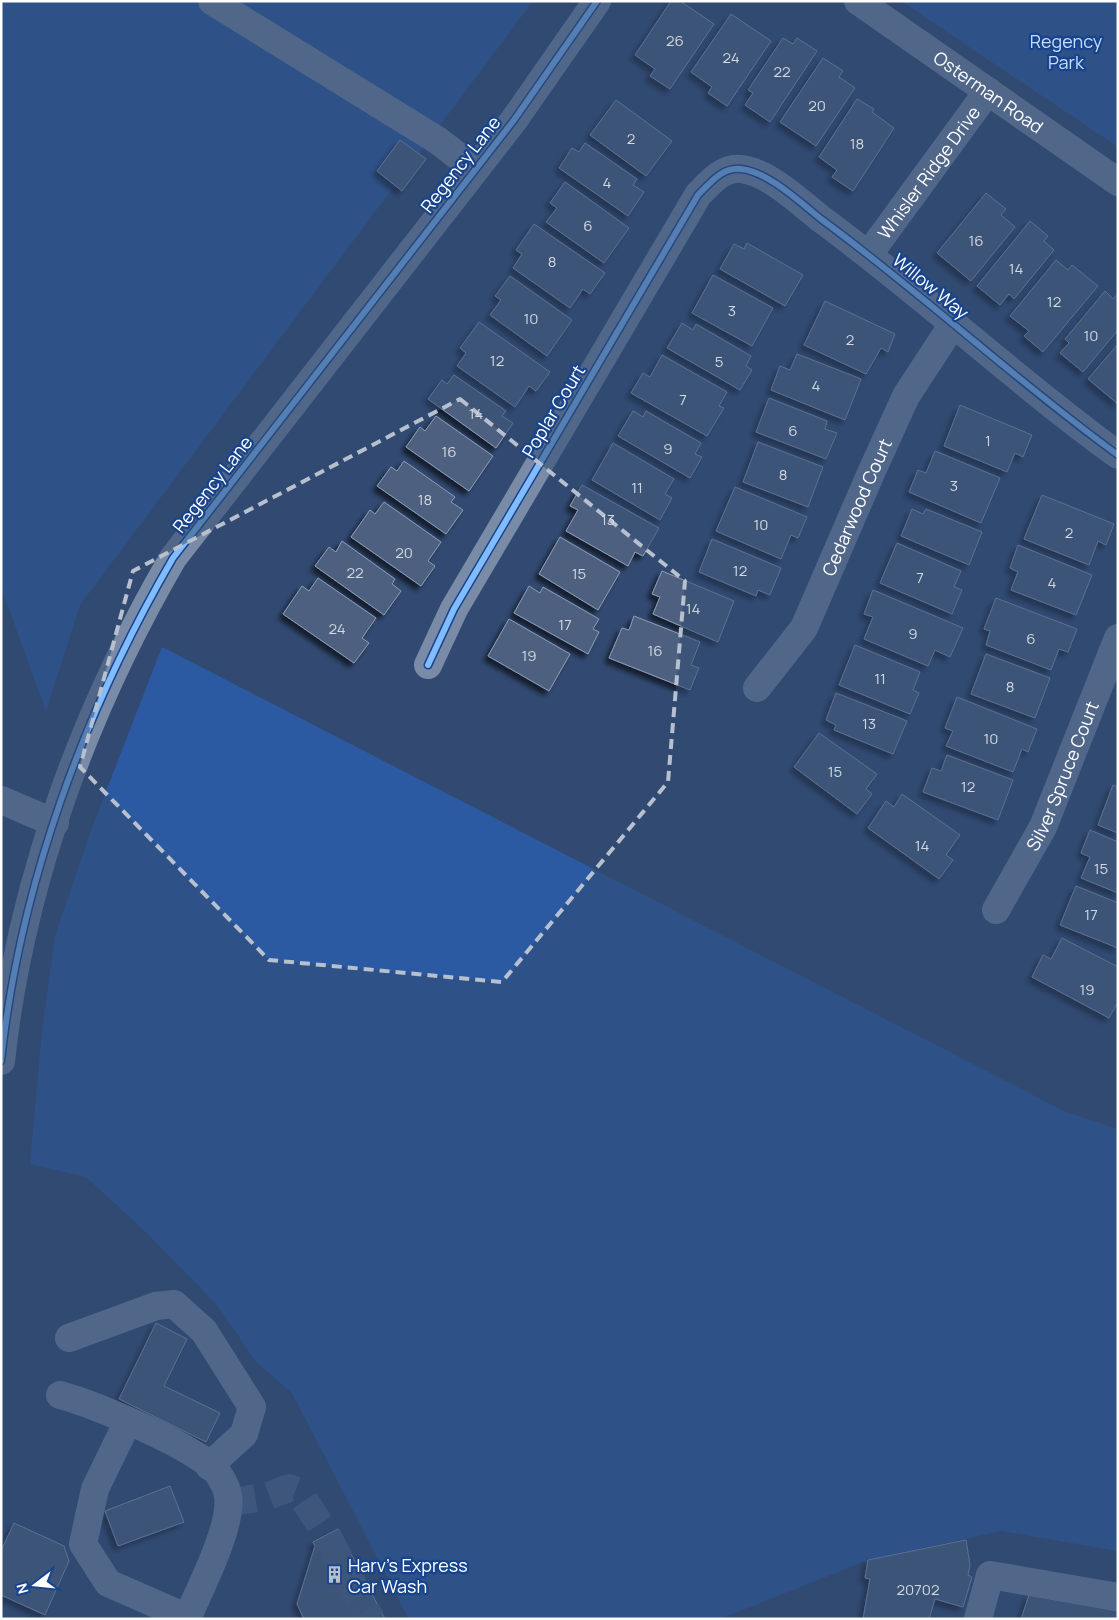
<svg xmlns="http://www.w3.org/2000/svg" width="1119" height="1620" viewBox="0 0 1119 1620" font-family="Manrope,sans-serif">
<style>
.green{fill:#2b5aa3}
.building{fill:#4d6180;stroke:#8e9cb4;filter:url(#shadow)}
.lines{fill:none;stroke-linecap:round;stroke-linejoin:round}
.minor-tunnel{stroke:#516587;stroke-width:28;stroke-dasharray:28 14;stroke-linecap:butt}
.minor{stroke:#798ba6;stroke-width:28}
.cycleway-casing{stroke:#17448d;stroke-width:9}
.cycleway{stroke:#80bcff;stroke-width:6}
.marked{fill:none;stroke:#b7c0ce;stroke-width:4;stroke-dasharray:10 6;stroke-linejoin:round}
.labels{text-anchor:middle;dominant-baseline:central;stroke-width:4.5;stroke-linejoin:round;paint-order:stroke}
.number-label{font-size:15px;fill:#d2d8df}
.park-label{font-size:18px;fill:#c8dcfb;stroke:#17448d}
.street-label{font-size:18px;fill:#fff;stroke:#17448d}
.poi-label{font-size:18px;fill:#fff;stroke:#17448d;text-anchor:start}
</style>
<defs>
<filter id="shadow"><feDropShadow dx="-4.5" dy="4.5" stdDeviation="2.5" flood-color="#0009"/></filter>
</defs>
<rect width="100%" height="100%" fill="#324a72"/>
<path class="green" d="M1,1h532l-453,604 -34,106 -45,-124z
M901,1h217v146z
M162,647l904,465 52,17v422l-117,-20 -133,29 -148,59h-311l-117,-226 -35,-30 -40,-58 -69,-71 -62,-57 -56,-13 12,-132 13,-96 38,-111z"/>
<path class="building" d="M671,1h9l34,23 -44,65 -20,-13 5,-7 -20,-14z
M731,14l40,27 -44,65 -19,-13 4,-6 -21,-15z
M783,38l10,6 4,-6 20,13 -47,71 -25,-17 8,-12 -5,-3z
M823,58l20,13 -4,6 16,11 -39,58 -36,-24z
M857,99l17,10 -2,3 22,16 -41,63 -21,-14 5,-7 -18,-13z
M616,100l56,41 -26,35 -56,-41z
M400,140l26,19 -24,32 -25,-20z
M585,143l52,36 -4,6 11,7 -16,24 -69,-48 13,-20 7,4z
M565,182l64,46 -25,35 -58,-41 11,-14 -7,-5z
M986,193l20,16 -5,6 14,12 -44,54 -34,-28z
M1030,221l18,15 -4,5 10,9 -40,49 -5,-5 -9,11 -23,-19z
M534,224l71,49 -15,21 -7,-5 -13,19 -57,-40 9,-14 -6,-4z
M747,243l56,32 -18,31 -65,-37 14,-25 10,5z
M1056,260l12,10 4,-5 26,21 -55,66 -19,-16 5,-5 -19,-15z
M713,275l60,33 -21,38 -60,-33z
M510,276l62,44 -25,36 -57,-41 11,-15 -6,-4z
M1105,291l8,8 5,-5v36l-35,42 -23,-19 9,-10 -4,-4z
M825,301l70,33 -7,18 -7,-4 -15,26 -62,-29z
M479,322l71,50 -14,19 -7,-5 -14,21 -58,-41 9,-13 -6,-5z
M682,323l11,7 3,-6 55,32 -5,10 6,4 -12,20 -73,-42z
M1118,344v60l-30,-25z
M797,354l64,25 -16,41 -74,-30 9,-24 10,4z
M662,355l65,37 -8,14 5,2 -17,28 -76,-43 12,-20 7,4z
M454,375l52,36 -4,5 11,7 -17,25 -68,-49 14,-19 5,4z
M769,398l58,23 -2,8 12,4 -11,26 -70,-27z
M960,405l72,30 -9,22 -8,-4 -8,19 -63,-26z
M633,411l10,6 3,-6 55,32 -6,11 7,3 -12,21 -72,-42z
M436,416l57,40 -24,35 -63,-44 14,-20 5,4z
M758,442l65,25 -15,40 -65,-25z
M613,443l61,36 -9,15 7,4 -12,22 -68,-40z
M935,451l65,27 -19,45 -72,-31 9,-22 8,3z
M404,461l51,36 -4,5 12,8 -17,24 -69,-48 14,-19 6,4z
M582,485l77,43 -16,28 -8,-4 -7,14 -62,-35 12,-21 -8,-4z
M735,487l72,30 -9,21 -7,-3 -10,24 -65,-28z
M1042,495l72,29 -8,21 -8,-4 -9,24 -65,-26z
M384,502l57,40 -13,19 7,5 -14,20 -70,-49 19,-27 5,4z
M912,509l11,5 3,-5 56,23 -13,33 -68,-29z
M560,537l60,35 -22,38 -59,-36z
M712,539l69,29 -11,27 -12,-5 -2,6 -57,-24z
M342,541l53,38 -3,5 9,7 -17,24 -69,-49 14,-19 7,5z
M897,543l64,28 -7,16 8,3 -10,24 -72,-31z
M1018,545l74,30 -16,40 -65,-25 7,-18 -8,-4z
M662,571l72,30 -16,41 -65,-28 7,-17 -8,-3z
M318,578l58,40 -14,20 7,5 -15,20 -71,-49 19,-28 7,5z
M529,586l11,7 3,-6 56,32 -6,10 6,3 -11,22 -74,-41z
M873,590l90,38 -13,29 -15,-7 -7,16 -64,-27 9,-22 -9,-3z
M996,598l81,31 -9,23 -9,-3 -8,21 -65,-25 4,-14 -6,-2z
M634,616l66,26 -9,23 8,3 -9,22 -81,-32 13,-30 7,2z
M509,619l61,35 -21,37 -61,-35z
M855,645l65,27 -7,18 6,3 -9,21 -71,-29z
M986,654l64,24 -15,40 -64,-24z
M836,693l71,28 -14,33 -59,-24 2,-5 -10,-5z
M957,697l80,32 -9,23 -6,-3 -9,23 -67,-26 7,-15 -8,-3z
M819,733l58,41 -11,15 6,5 -15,20 -63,-47z
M947,755l66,25 -15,40 -75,-28 9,-24 9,3z
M1113,785l5,2v46l-20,-8z
M902,794l58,41 -14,20 7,5 -14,19 -71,-51 18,-27 8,6z
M1090,830l28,12v51l-37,-15 9,-21 -9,-4z
M1076,886l42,17v45l-58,-23z
M1062,938l56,29v35l-9,16 -77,-41 11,-22 8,4z
M156,1323l31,16 -23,47 56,27 -14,29 -87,-43z
M170,1486l14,36 -66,24 -13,-35z
M14,1523l50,23 5,15 -24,54 -44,-20v-44z
M338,1529l47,90h-81l-7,-15 18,-58 -2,-4z
M966,1540l4,25 -2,10 4,2 -9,30 -28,-8 -6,20h-66l7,-40 -5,-1 3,-18z
M1029,1595l89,16v8h-97z"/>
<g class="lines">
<path class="minor-tunnel" d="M228,1503l40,-7 21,-8 10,4 28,43 44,84"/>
<g class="minor">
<path d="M212,1l225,139 38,29"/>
<path id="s1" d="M858,1l260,181"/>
<path id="s2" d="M869,254l119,-163"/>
<path d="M428,665l26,-56 244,-414c12,-12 24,-28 43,-26 26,2 60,34 80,50 102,75 195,162 297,236"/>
<path id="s3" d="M757,688l47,-60 67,-155 35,-77 47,-72"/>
<path d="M1,800l54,23"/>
<path id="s4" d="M996,910l47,-83 75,-189"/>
<path d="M1,1061c19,-176 83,-350 172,-503l341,-438 83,-119"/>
<path d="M69,1338l87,-32 18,-2 30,27 48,76 -8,27 -35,32"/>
<path d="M60,1395c34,9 136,52 157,77 5,7 10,16 11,24 5,30 -29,94 -41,123"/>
<path d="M128,1421l-33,68 -12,55 25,39 80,35"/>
<path d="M978,1619l12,-44 128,22"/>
</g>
<defs>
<path id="cycleway" d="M428,665l26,-56 244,-414c12,-12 24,-28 43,-26 26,2 60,34 80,50 102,75 195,162 297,236
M1,1061c19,-176 83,-350 172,-503l341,-438 83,-119"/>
</defs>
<use href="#cycleway" class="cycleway-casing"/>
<use href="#cycleway" class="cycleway"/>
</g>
<path d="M0 0H1119V1620H0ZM460,399l225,182 -17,201 -166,200 -233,-22 -189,-193 53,-196z" fill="#324a72" fill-opacity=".55" fill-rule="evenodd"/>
<path class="marked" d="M460,399l225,182 -17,201 -166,200 -233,-22 -189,-193 53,-196z"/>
<defs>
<symbol id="building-bare" viewBox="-9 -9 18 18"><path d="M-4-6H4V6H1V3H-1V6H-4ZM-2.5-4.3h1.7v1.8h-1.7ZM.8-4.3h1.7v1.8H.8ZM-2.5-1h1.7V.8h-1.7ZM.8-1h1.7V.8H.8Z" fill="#b7c0ce" stroke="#17448d" stroke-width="2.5" paint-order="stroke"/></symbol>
</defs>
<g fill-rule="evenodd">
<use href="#building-bare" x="322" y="1562" width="25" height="25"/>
</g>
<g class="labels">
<g class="number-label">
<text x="675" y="40">26</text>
<text x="731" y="57">24</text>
<text x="782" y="71">22</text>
<text x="817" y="105">20</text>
<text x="631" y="138">2</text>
<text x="857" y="143">18</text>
<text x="607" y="182">4</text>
<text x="588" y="225">6</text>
<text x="976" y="240">16</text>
<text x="552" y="261">8</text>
<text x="1016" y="268">14</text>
<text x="1054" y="301">12</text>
<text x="732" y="310">3</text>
<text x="531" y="318">10</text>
<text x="1091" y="335">10</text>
<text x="850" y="339">2</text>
<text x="497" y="360">12</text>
<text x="719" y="361">5</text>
<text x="816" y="385">4</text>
<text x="683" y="399">7</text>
<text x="476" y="413">14</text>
<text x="793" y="430">6</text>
<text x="988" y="440">1</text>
<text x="668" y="448">9</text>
<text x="449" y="451">16</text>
<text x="783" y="474">8</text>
<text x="954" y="485">3</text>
<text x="637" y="487">11</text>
<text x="425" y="499">18</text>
<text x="608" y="519">13</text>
<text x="761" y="524">10</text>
<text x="1069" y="532">2</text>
<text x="404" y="552">20</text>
<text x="740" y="570">12</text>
<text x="355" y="572">22</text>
<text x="579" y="573">15</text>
<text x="920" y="577">7</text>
<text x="1052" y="582">4</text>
<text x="693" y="608">14</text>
<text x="565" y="624">17</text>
<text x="337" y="628">24</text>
<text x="913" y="633">9</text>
<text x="1031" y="638">6</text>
<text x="655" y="650">16</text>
<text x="529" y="655">19</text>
<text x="880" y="678">11</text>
<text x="1010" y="686">8</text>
<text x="869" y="723">13</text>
<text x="991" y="738">10</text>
<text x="835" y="771">15</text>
<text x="968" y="786">12</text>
<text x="922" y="845">14</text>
<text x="1101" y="868">15</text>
<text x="1091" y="914">17</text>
<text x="1087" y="989">19</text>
<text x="918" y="1589">20702</text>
</g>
<g class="park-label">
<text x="1066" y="41">Regency<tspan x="1066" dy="21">Park</tspan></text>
</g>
<g class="street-label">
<text stroke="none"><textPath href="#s1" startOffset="159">Osterman Road</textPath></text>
<text transform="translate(460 164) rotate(-52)">Regency Lane</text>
<text stroke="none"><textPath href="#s2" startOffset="101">Whisler Ridge Drive</textPath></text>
<text transform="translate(931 286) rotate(39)">Willow Way</text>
<text transform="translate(553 411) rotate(-59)">Poplar Court</text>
<text transform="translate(212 484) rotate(-52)">Regency Lane</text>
<text stroke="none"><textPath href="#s3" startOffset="208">Cedarwood Court</textPath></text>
<text stroke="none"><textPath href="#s4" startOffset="150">Silver Spruce Court</textPath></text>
</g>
<g class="poi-label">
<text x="348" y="1565">Harv's Express<tspan x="348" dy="21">Car Wash</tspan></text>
</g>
</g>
<rect width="1119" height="1620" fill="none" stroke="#ffffff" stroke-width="5"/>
<g transform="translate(35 1585) rotate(254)" stroke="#17448d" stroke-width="4" paint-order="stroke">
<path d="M0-4L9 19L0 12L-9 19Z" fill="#ffffff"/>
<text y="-8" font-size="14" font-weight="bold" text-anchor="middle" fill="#ffffff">N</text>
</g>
</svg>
